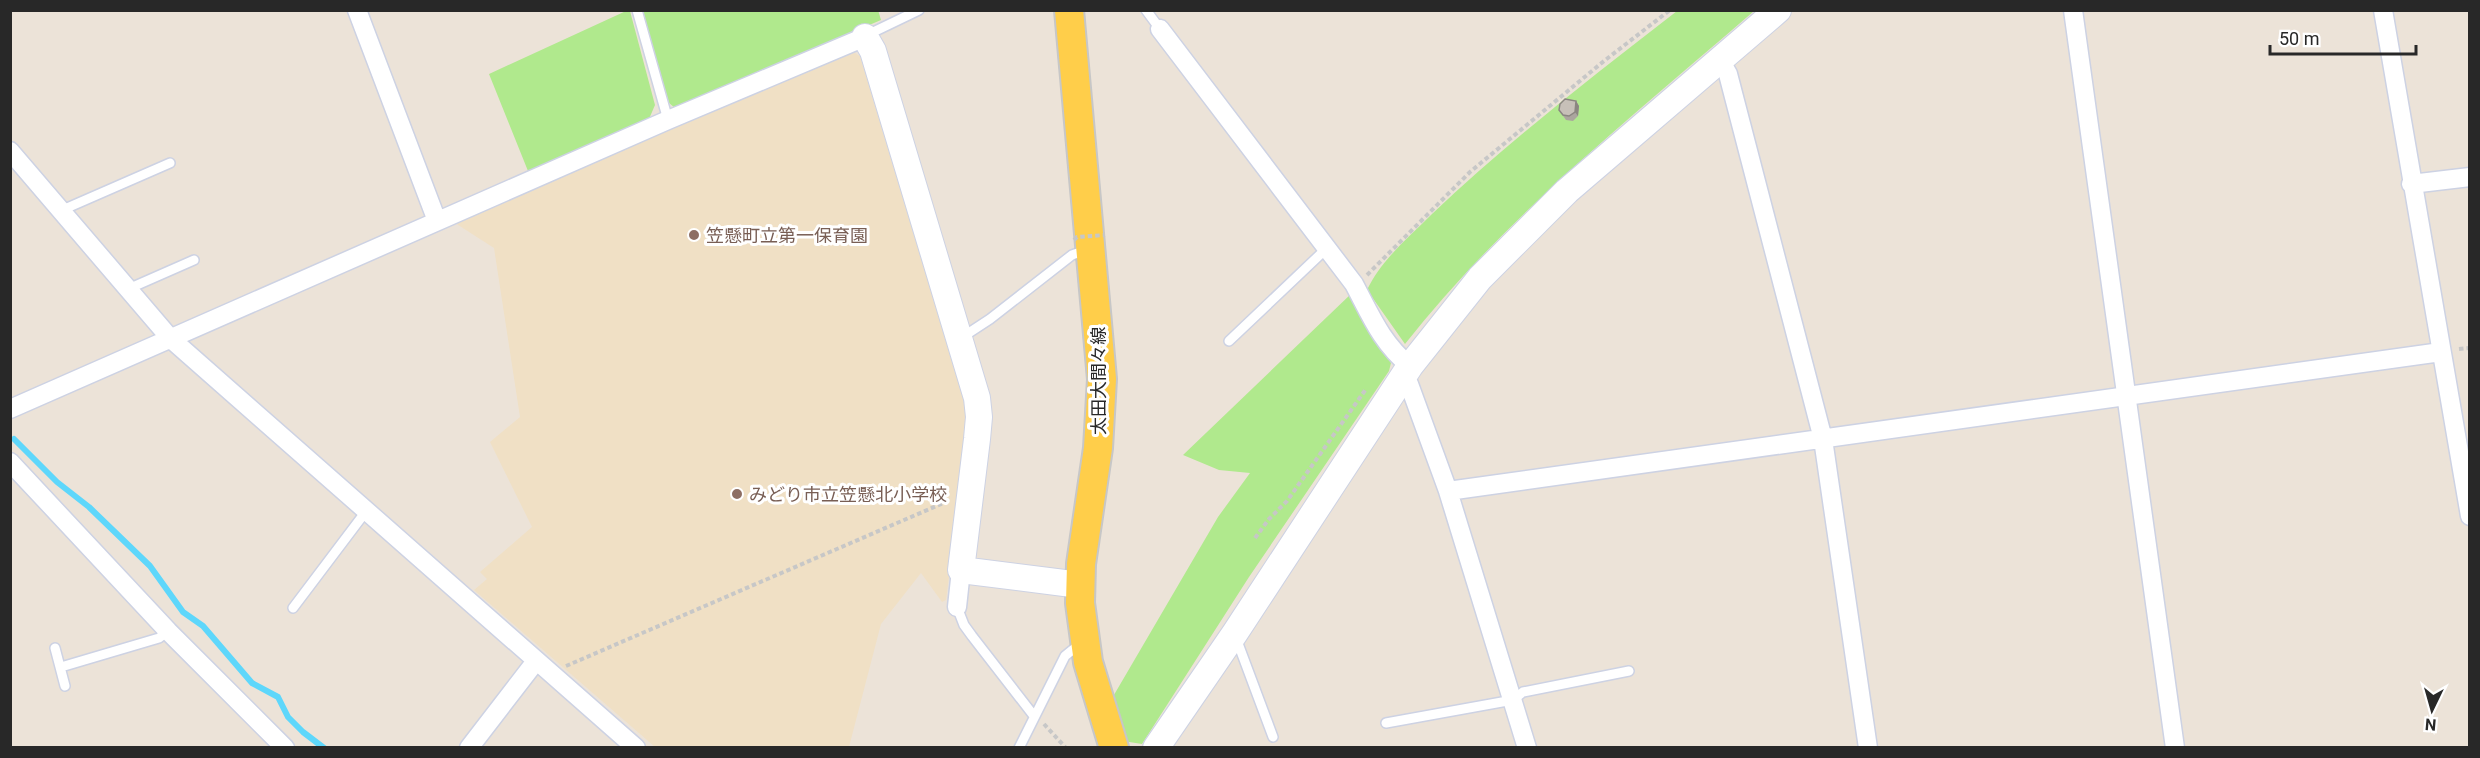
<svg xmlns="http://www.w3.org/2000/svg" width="2480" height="758" viewBox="0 0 2480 758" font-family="Roboto,'Noto Sans JP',sans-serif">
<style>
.education{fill:#f0e0c5}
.green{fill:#b0e98d}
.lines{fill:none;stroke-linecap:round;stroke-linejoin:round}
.stream{stroke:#5ed7fb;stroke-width:6}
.lane-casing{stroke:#cdd2e3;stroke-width:12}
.street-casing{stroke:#cdd2e3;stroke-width:21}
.secondary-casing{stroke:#cdd2e3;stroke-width:28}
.primary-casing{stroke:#c7c7c7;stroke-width:32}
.path{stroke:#c7c7c7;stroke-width:4;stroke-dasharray:4.5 3;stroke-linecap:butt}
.lane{stroke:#fff;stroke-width:9}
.street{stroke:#fff;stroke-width:18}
.secondary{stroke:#fff;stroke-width:26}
.primary{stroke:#ffce4a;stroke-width:28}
.path-bridge{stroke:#c7c7c7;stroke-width:4;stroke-dasharray:4.5 3;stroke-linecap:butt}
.wall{fill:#aba59e}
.shaded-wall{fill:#8b8681}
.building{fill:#c7c0b8;stroke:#8b8681;stroke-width:1.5}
.education-dot{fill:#8d6e63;stroke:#fff;stroke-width:2}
.labels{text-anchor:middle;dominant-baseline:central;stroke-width:6;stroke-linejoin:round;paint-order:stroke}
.education-label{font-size:18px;fill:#785e54;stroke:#fff;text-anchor:start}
.street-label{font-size:18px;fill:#282828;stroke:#fff}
</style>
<rect width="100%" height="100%" fill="#ece3d8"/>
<path class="education" d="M853,52l7,4 106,353 -8,95 -12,96 -4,2 -21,-29 -40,51 -32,123h-194l-181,-157 13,-11 -7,-7 52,-45 -42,-85 30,-25 -26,-169 -39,-25 1,-3z"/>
<path class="green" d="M878,10l3,10 -206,88 -6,-5 -27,-92z
M626,11h4l25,94 -6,14 -121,52 -39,-97z
M1677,11h77c-121,105 -249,206 -349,333l-38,-54c14,-30 42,-53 65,-76 77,-73 161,-138 245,-203z
M1352,293l8,14 2,14 29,42 -2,8 -140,206 -107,167 -19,-3 -12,-41 107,-183 32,-44 -31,-3 -36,-15z"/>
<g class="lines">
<path class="stream" d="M14,439l43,43 32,25 61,59 33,46 20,14 49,57 26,14 10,20 15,15 21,16"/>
<defs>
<path id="lane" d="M637,10l31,110
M1146,10l14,19
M867,35l52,-25
M60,211l110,-48
M128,289l66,-29
M961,338l29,-19 82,-64 14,-5
M1229,341l98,-93
M957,607l7,18 8,11 62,80
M293,608l74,-98
M1236,638l37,99
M55,648l10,38
M61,667l98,-29 9,-7
M1386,723l127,-23 10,-8 106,-21
M1019,748l46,-92 16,-13"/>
<path id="street" d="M357,10l80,211
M2073,10l102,738
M2383,10l87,506
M1160,29l194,255c16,30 28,60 56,82
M1720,60l8,14 95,365 45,309
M10,151l160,187 466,410
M2411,184l59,-7
M1403,378l6,6 39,107 79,257
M10,409l658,-289 197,-83
M10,462l158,169 117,117
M1448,491l993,-139
M957,607l4,-37
M469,748l67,-87"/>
<path id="secondary" d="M865,37l8,14 104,347 2,19 -2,22 -16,131 119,15
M1156,748l79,-115 175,-267 70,-88 87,-87 211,-181"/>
<path id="primary" d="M1069,10l33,369 -4,69 -17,116 -1,39 8,59 26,86"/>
</defs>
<use href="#lane" class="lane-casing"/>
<use href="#street" class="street-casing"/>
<use href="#secondary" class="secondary-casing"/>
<use href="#primary" class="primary-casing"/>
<path class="path" d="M1367,275l103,-103 134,-111 66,-51
M2459,349l11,-1
M1255,538l14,-19 18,-18 79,-112
M566,666l382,-165
M1044,724l22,24"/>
<use href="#lane" class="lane"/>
<use href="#street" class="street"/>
<use href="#secondary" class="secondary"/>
<use href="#primary" class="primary"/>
<path class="path-bridge" d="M1074,240l3,-3 28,-2"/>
</g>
<path class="wall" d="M1576,101l3,5 -1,10 -5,5 -7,-1 -7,-10z"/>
<path class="shaded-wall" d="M1576,101l3,5 -1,10 -3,-4z"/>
<path class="building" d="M1565,99l11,2 -1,11 -6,4 -6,-1 -4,-5 1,-6z"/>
<g class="education-dot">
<circle cx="694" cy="235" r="6"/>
<circle cx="737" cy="494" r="6"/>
</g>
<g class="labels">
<g class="education-label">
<text x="706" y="235">笠懸町立第一保育園</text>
<text x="749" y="494">みどり市立笠懸北小学校</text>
</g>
<g class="street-label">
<text transform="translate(1098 381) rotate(-90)">太田大間々線</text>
</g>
</g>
<rect width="2480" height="758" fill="none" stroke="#282828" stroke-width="24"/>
<g transform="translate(2432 710) rotate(185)" stroke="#ffffff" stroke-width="4.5" paint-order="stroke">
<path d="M0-4.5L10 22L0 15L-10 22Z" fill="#282828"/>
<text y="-9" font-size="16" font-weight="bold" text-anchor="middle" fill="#282828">N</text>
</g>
<path d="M2270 45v9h146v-9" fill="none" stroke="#282828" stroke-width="3"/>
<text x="2279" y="45" font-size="18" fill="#282828" stroke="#ffffff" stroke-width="4.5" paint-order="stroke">50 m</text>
</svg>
